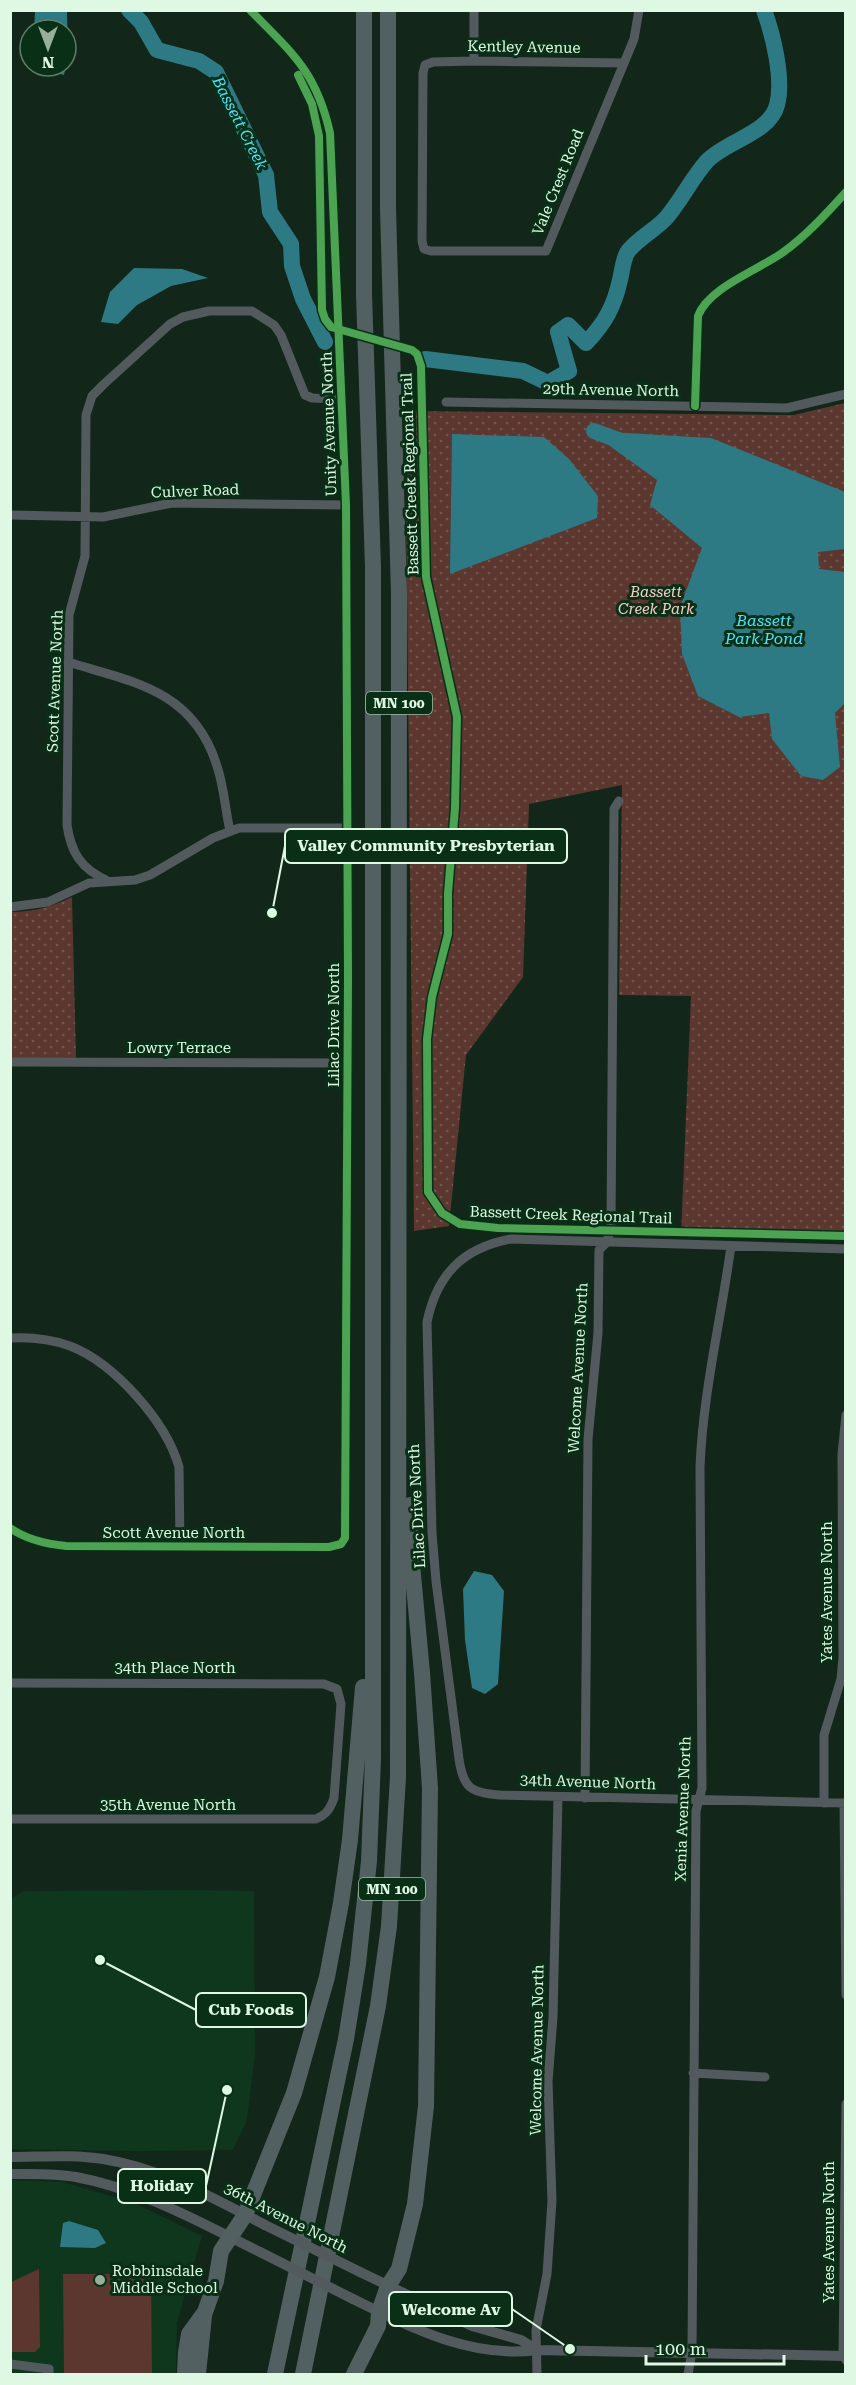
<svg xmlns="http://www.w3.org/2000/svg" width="856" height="2385" viewBox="0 0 856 2385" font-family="'Roboto Serif',serif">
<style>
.built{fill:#0f371d}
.grass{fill:#5b372f}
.park{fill:url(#park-dots)}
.water{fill:#2d7a85}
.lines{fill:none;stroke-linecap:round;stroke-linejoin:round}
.river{stroke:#2d7a85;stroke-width:16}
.minor{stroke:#535a5d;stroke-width:9}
.tertiary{stroke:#535a5d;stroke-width:10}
.motorway{stroke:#536061;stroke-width:16}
.tertiary-bridge{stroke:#535a5d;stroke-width:10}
.cycleway-casing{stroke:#093017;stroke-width:11}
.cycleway{stroke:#4ca352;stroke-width:8}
.poi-dot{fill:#97af9d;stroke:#093017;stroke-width:2}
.labels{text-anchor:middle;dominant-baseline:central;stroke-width:6;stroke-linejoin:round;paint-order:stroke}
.shield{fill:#093017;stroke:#9ebca6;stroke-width:1.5}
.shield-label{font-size:14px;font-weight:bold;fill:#def8e3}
.street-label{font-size:15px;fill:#def8e3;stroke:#093017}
.park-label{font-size:15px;font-style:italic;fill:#f9cdc4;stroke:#093017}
.poi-label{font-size:15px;fill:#def8e3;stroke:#093017;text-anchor:start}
.water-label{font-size:16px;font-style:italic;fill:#48e4fd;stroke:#093017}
.leader{fill:none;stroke:#def8e3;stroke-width:2}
.callout-dot{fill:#def8e3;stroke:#093017;stroke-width:2}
.callout{fill:#093017;stroke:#def8e3;stroke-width:2}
.callout-label{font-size:16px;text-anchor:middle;font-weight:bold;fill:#def8e3}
</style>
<defs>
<pattern id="park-dots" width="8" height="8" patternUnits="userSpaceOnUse" patternTransform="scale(1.5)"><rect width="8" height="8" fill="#5b372f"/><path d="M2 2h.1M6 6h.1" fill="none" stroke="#72554d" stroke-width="1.8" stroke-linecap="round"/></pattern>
</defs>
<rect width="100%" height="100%" fill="#12271a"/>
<path class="built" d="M194,1890l60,1 1,163 -8,66 -14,30 -93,1 -129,-2v-250l13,-8z
M11,2180l52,2 71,21 68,33 -25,87 -1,51h-165z"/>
<path class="grass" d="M39,2269l1,78 -5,5h-24v-70z
M63,2274h88l1,100h-88z"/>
<path class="park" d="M845,403v836l-164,-3 10,-240 -72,-1 3,-210 -93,19 -6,173 -57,78 -17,171 -35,5 -9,-820 389,4z
M72,897l4,161h-65l-1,-146c23,0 42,-5 62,-15z"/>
<path class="water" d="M35,11h32l1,44 -4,20 -26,-8 28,-1v-36h-32z
M134,268l48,1 26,9 -37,8 -34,19 -19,19 -17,-2 9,-30z
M610,432l101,6 134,54v57l-27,3 1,17 27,3 -1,131 -10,10 5,54 -17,13 -22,-4 -29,-37 -3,-26 -30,4 -41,-21 -16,-42 -2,-47 22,-59 -52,-43 7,-25 -50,-36z
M452,434l92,3 25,22 29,37 -1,22 -147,56z
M474,1571l18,4 12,16 -6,93 -13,10 -13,-6 -7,-48 -2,-51z
M69,2221l29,9 8,13 -11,5 -35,-1 3,-24z"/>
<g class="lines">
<path class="river" d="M129,10l12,12 16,28 42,11 17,11 50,103 4,37 21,32 1,22 11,33 22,43
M425,359l98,12 25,12 21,-12 -11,-39 10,-7 18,18c19,-20 28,-36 34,-63 2,-8 3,-20 7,-27 6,-11 31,-25 40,-36 15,-18 25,-39 40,-56 19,-20 63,-28 70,-56 7,-26 -4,-70 -13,-95
M594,431l35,13"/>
<path class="minor" d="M474,61v-51
M624,63l-150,-2 -41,1 -8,3 -2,8 -1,168 2,8 7,2h115l88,-212 5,-29
M446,402l341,6 59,-14
M695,406l3,-90c10,-28 60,-46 84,-63 23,-16 45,-40 64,-61
M10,515l93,2 69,-14 174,2
M68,662c65,20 124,28 148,101 8,22 9,46 14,68
M106,880c-25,-12 -35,-27 -39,-55l2,-210 16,-59 1,-141 6,-19 12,-12 66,-60 13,-7 26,-6h43l22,14 7,10 24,60 7,3 30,1
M10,907l38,-5 41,-19 46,-3 15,-5 63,-37 26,-10h108
M10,1062l337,1
M846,1249l-335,-10c-48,9 -74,35 -84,83l5,211 4,48 23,178c4,29 12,34 41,36l346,8
M10,1338c20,-1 41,1 60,8 44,17 96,75 109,121l1,79
M10,1528c17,12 36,16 56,18l263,1 12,-3 4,-6 3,-561 -2,-472 -16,-372c-14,-62 -38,-80 -80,-123
M10,1683l314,1 13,5 4,15 -7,94c-4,11 -7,16 -18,21h-306
M585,1798l3,-359 10,-106 1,-83 8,-8 4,-14 3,-419 5,-8
M824,1803v-68l17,-56 2,-21 -1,-204 4,-39
M844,1803l2,192
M693,2073l72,4
M846,2104l-3,252 3,4
M10,2364l39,5v5
M537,2374l-1,-44 11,-56 5,-73 -4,-119 5,-65 5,-220
M688,2374l4,-22 4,-541 6,-23 -2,-321c3,-75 21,-147 31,-221"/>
<path class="tertiary" d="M10,2157c31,0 63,-3 93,2 58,9 110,39 162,66
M10,2174c22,0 44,-1 66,3 65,12 125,46 184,75
M360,2272l112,54 49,14 16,10
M353,2299c57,28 118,60 184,51l309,6"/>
<path class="motorway" d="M185,2374l1,-22 3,-18 16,-22 11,-31 5,-30 24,-36 49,-122 33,-116 14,-74 9,-63 13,-153
M198,2374l6,-58
M275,2374l71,-335 12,-75 11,-103 4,-102v-1192l-9,-273v-284
M303,2374l75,-368 11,-80 9,-149 1,-1183 -11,-385v-199
M354,2374l24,-48 1,-14 9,-26 11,-17 16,-65 11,-98 4,-318 -8,-115 -11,-120 -1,-48"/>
<path class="tertiary-bridge" d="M265,2225l95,47
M260,2252l93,47"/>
<defs>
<path id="cycleway" d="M298,75l14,29 7,32 3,174 3,9 6,8 81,23 5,4 4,12 5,211 31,140 -2,91 -7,85v41l-16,63 -5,42 1,153 14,21 18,11 38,4 348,8
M695,406l3,-90c10,-28 60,-46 84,-63 23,-16 45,-40 64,-61
M10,1528c17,12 36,16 56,18l263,1 12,-3 4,-6 3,-561 -2,-472 -16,-372c-14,-62 -38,-80 -80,-123"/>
</defs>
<use href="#cycleway" class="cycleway-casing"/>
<use href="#cycleway" class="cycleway"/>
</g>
<circle class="poi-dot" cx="100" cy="2280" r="6"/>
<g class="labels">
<g class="shield">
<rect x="366" y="692" width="66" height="22" rx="4.5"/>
<rect x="359" y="1878" width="66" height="22" rx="4.5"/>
</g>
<g class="shield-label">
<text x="399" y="703">MN 100</text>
<text x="392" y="1889">MN 100</text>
</g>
<g class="street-label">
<text transform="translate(524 47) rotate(1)">Kentley Avenue</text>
<text transform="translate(558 182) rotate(-68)">Vale Crest Road</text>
<text transform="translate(611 390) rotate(1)">29th Avenue North</text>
<text transform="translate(329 424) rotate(-92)">Unity Avenue North</text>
<text transform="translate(410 474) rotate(-92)">Bassett Creek Regional Trail</text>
<text transform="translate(195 491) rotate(-2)">Culver Road</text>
<text transform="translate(55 681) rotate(-88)">Scott Avenue North</text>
<text transform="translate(334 1025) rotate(-90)">Lilac Drive North</text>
<text x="179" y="1048">Lowry Terrace</text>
<text transform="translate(571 1215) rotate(2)">Bassett Creek Regional Trail</text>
<text transform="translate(578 1368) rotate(-87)">Welcome Avenue North</text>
<text transform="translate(417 1506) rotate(-93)">Lilac Drive North</text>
<text x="174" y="1533">Scott Avenue North</text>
<text transform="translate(827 1592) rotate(-90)">Yates Avenue North</text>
<text x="175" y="1668">34th Place North</text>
<text transform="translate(588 1782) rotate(2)">34th Avenue North</text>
<text x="168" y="1805">35th Avenue North</text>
<text transform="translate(683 1809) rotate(-88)">Xenia Avenue North</text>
<text transform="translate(537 2050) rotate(-89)">Welcome Avenue North</text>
<text transform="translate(286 2218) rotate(27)">36th Avenue North</text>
<text transform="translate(829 2232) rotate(-90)">Yates Avenue North</text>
</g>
<g class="park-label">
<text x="656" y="592">Bassett<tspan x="656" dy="17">Creek Park</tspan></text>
</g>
<g class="poi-label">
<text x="112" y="2271">Robbinsdale<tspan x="112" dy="17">Middle School</tspan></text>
</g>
<g class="water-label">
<text transform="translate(240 123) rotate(63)">Bassett Creek</text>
<text x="764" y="620">Bassett<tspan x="764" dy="18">Park Pond</tspan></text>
</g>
</g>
<path class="leader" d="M272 913L285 846M100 1960L196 2010M227 2090L206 2186M570 2349L512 2309"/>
<g class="callout-dot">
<circle cx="272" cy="913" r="6"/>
<circle cx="100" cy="1960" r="6"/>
<circle cx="227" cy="2090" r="6"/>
<circle cx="570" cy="2349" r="6"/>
</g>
<g class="callout">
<rect x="285" y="829" width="282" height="34" rx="6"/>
<rect x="196" y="1993" width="110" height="34" rx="6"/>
<rect x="118" y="2169" width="88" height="34" rx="6"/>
<rect x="389" y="2292" width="123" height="34" rx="6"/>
</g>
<g class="callout-label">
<text x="426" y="851">Valley Community Presbyterian</text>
<text x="251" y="2015">Cub Foods</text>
<text x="162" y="2191">Holiday</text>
<text x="451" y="2315">Welcome Av</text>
</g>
<rect width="856" height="2385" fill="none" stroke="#def8e3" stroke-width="24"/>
<g transform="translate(48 48) rotate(180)"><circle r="28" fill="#093017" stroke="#5e8069" stroke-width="1.5"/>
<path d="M0-4.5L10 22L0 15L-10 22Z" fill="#97af9d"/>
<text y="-9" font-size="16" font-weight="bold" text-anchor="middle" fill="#def8e3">N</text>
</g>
<path d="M646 2355v9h138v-9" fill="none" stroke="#def8e3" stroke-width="3"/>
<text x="655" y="2355" font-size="18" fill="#def8e3" stroke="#093017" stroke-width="4.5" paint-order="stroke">100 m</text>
</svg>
